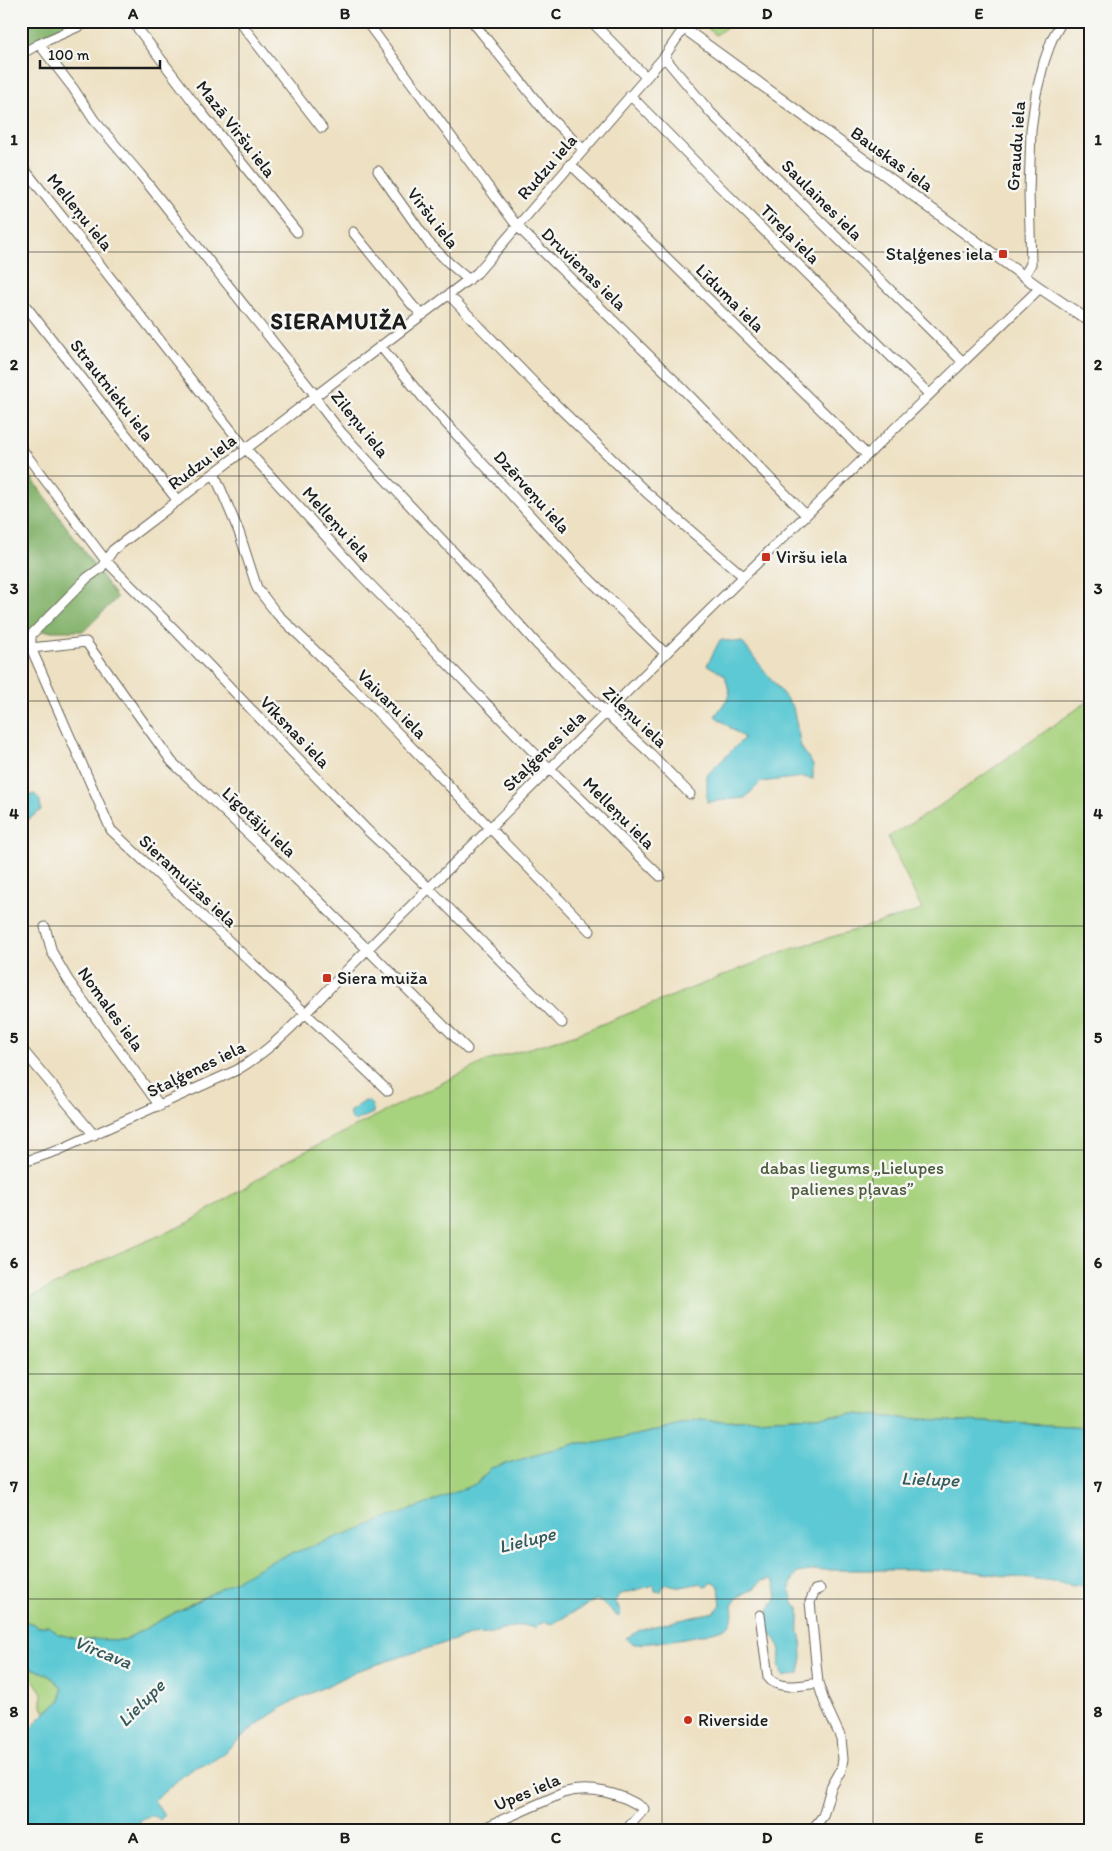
<svg xmlns="http://www.w3.org/2000/svg" width="1112" height="1851" viewBox="0 0 1112 1851" font-family="Itim,sans-serif">
<style>
.green{fill:#a7d27e;stroke:#62774d}
.forest{fill:#85b46d;stroke:#506844}
.water{fill:#5dc9d4;stroke:#3c7278}
.lines{fill:none;stroke-linecap:round;stroke-linejoin:round}
.minor-casing{stroke:#666156;stroke-width:11}
.tertiary-casing{stroke:#666156;stroke-width:12}
.minor{stroke:#fff;stroke-width:9}
.tertiary{stroke:#fff;stroke-width:10}
.grid{fill:none;stroke:#1c1c1c;stroke-width:1;stroke-opacity:0.55}
.poi-dot{fill:#c8321e;stroke:#f6f6f2;stroke-width:2}
.labels{text-anchor:middle;dominant-baseline:central;stroke-width:5;stroke-linejoin:round;paint-order:stroke}
.street-label{font-size:18px;fill:#1c1c1c;stroke:#f6f6f2}
.poi-label{font-size:18px;fill:#1c1c1c;stroke:#f6f6f2;text-anchor:start}
.park-label{font-size:18px;fill:#4d5c3e;stroke:#f6f6f2}
.water-label{font-size:19px;font-style:italic;fill:#33595c;stroke:#f6f6f2}
.district-label{font-size:22px;font-weight:bold;letter-spacing:1px;fill:#1c1c1c;stroke:#f6f6f2}
.neatline{fill:none;stroke:#1c1c1c;stroke-width:2}
.grid-label{font-size:16px;text-anchor:middle;font-weight:bold;fill:#1c1c1c}
</style>
<rect width="100%" height="100%" fill="#f6f6f2"/>
<filter id="ink" filterUnits="userSpaceOnUse"><feTurbulence type="fractalNoise" baseFrequency=".02" numOctaves="2"/><feDisplacementMap in="SourceGraphic" scale="10" xChannelSelector="R" yChannelSelector="G"/><feConvolveMatrix kernelMatrix="1 2 1 2 8 2 1 2 1" color-interpolation-filters="sRGB"/></filter>
<filter id="wash" filterUnits="userSpaceOnUse"><feTurbulence type="fractalNoise" baseFrequency=".0096" numOctaves="4" result="noise"/><feDisplacementMap in="SourceGraphic" scale="20" xChannelSelector="R" yChannelSelector="G"/><feGaussianBlur stdDeviation="1.12" result="paint"/><feColorMatrix in="noise" values="0 0 0 0 0 0 0 0 0 0 0 0 0 0 0 0 0 1.4 0 .05"/><feComposite in="paint" operator="in"/></filter>
<g filter="url(#wash)">
<rect width="100%" height="100%" fill="#eee1c3"/>
<path class="green" d="M698,21h37l-19,14z
M1091,699v728l-191,-9 -44,-4 -141,7 -15,-1 -39,10 -64,13h-19l-87,25 -13,15 -276,115 -78,42 -47,-1 -20,-5 -5,-6 -5,-2 -9,1 -7,-4 -10,-2v-319l82,-42 85,-37 100,-63 198,-99 91,-27 208,-83 137,-41 -34,-73 47,-28z
M21,1664c16,6 30,10 41,24l-1,12 -16,13 -3,-6v-14l-16,-24 -5,3z"/>
<path class="forest" d="M21,21h55l-55,30z
M21,463l96,135 -33,33h-63z"/>
<path class="water" d="M720,640l22,2 51,65 8,40 12,18v14l-10,-2 -42,5 -16,16 -38,4v-27l37,-37 -29,-22 15,-21 -5,-20 -18,-10z
M25,793l5,2 5,-1 5,7 1,9 -20,15v-30z
M365,1101c6,0 9,6 8,12l-18,8 -4,-1 -2,-8z
M856,1414l44,4 191,9v160l-131,-17h-142l-21,3c-8,13 -9,16 -3,31l5,3c1,10 -1,17 0,27l2,2 1,21 -3,16 -15,4c-9,-10 -1,-23 -6,-34 -4,-8 -13,-13 -11,-25 1,-7 6,-15 10,-21l-2,-13 -3,-5 -11,2c-9,14 -21,9 -29,25 1,6 2,13 -3,19 -8,9 -74,18 -89,19 -4,1 -8,-1 -11,-2l-3,-4 16,-9 72,-17 7,-6 -2,-20 -7,-4 -4,3 -4,1 -3,-3 -20,4 -14,-3 -4,2 -2,6 -6,-1 -1,-6 -36,10 -2,7 5,12 -3,3 -17,-15 -5,-2 -44,24 -7,-2 -7,3 -2,3 -14,-3 -35,9 -17,1 -114,36c-25,15 -54,24 -79,40 -22,13 -40,31 -60,47 -8,6 -16,6 -24,11 -15,9 -25,21 -39,31l10,16 -4,4c-7,-7 -12,-4 -20,0v6l-12,4h-107v-91l24,-26 16,-13 1,-12c-10,-14 -25,-18 -41,-24v-43l10,2 7,4 9,-1 5,2 6,6 19,5 47,1 150,-80 150,-55 54,-22 13,-15 87,-25h19l64,-13 39,-10 15,1z"/>
</g>
<g filter="url(#ink)">
<g class="lines">
<defs>
<path id="minor" d="M132,21l66,87 99,124
M239,21l83,107
M366,21l151,205 159,156 130,133
M472,21l78,97 33,31
M591,21l55,56
M39,44l34,44 21,32 46,54 172,217 8,14 21,27 136,145 60,67 70,70 44,40 39,40
M21,54l18,-10 52,-23
M664,57l47,56 251,248
M630,95l86,88 213,211
M570,164l36,34 261,257
M21,165l225,284 115,126 188,193 111,108
M378,171l50,71 21,21 20,17
M353,232l60,74 10,9
M1024,276l7,-12 -2,-71 2,-63 5,-36 8,-32 8,-23 10,-18
M449,295l92,95 106,103 96,83
M21,300l157,201
M381,347l43,52 155,170 87,85
M21,448l85,113 69,69 192,200 62,58 133,135
M214,473l25,59 18,56 20,26 83,80 230,237
M21,649l10,-1v-13l56,-57 14,-10 12,-18 364,-277 187,-216 20,-29
M45,927l7,25 16,28 92,126
M21,1048l73,87
M388,1091l-277,-261 -80,-182 55,-6 86,120 144,136 151,151
M21,1163l38,-13 178,-80c42,-25 74,-63 108,-98 45,-46 90,-90 136,-135 185,-184 370,-368 559,-549
M760,1615l8,62c9,14 35,8 50,6
M479,1830l84,-37c26,-8 59,0 81,16l-18,21
M812,1830l11,-14 8,-28 10,-18 2,-11 -2,-21 -17,-37 -6,-18 -8,-81 5,-12 5,-1"/>
<path id="tertiary" d="M674,21l366,267 51,34"/>
</defs>
<use href="#minor" class="minor-casing"/>
<use href="#tertiary" class="tertiary-casing"/>
<use href="#minor" class="minor"/>
<use href="#tertiary" class="tertiary"/>
</g>
</g>
<path class="grid" d="M239,21v1809M450,21v1809M662,21v1809M873,21v1809M21,252h1070M21,476h1070M21,701h1070M21,926h1070M21,1150h1070M21,1374h1070M21,1599h1070"/>
<g class="poi-dot">
<rect x="998" y="249" width="10" height="10" rx="2.5"/>
<rect x="761" y="552" width="10" height="10" rx="2.5"/>
<rect x="322" y="973" width="10" height="10" rx="2.5"/>
<circle cx="688" cy="1720" r="5"/>
</g>
<g class="labels">
<g class="street-label">
<text transform="translate(236 129) rotate(52)">Mazā Viršu iela</text>
<text transform="translate(1016 146) rotate(-86)">Graudu iela</text>
<text transform="translate(892 159) rotate(36)">Bauskas iela</text>
<text transform="translate(547 167) rotate(-49)">Rudzu iela</text>
<text transform="translate(822 200) rotate(45)">Saulaines iela</text>
<text transform="translate(80 212) rotate(51)">Melleņu iela</text>
<text transform="translate(433 218) rotate(52)">Viršu iela</text>
<text transform="translate(790 234) rotate(45)">Tīreļa iela</text>
<text transform="translate(584 269) rotate(44)">Druvienas iela</text>
<text transform="translate(730 298) rotate(45)">Līduma iela</text>
<text transform="translate(112 390) rotate(52)">Strautnieku iela</text>
<text transform="translate(360 424) rotate(51)">Zileņu iela</text>
<text transform="translate(202 462) rotate(-37)">Rudzu iela</text>
<text transform="translate(532 492) rotate(48)">Dzērveņu iela</text>
<text transform="translate(337 524) rotate(48)">Melleņu iela</text>
<text transform="translate(392 704) rotate(45)">Vaivaru iela</text>
<text transform="translate(635 717) rotate(43)">Zileņu iela</text>
<text transform="translate(295 732) rotate(46)">Vīksnas iela</text>
<text transform="translate(544 751) rotate(-44)">Staļģenes iela</text>
<text transform="translate(619 813) rotate(45)">Melleņu iela</text>
<text transform="translate(259 822) rotate(43)">Līgotāju iela</text>
<text transform="translate(188 881) rotate(43)">Sieramuižas iela</text>
<text transform="translate(111 1009) rotate(54)">Nomales iela</text>
<text transform="translate(196 1069) rotate(-26)">Staļģenes iela</text>
<text transform="translate(527 1792) rotate(-23)">Upes iela</text>
</g>
<g class="poi-label">
<text x="993" y="254" text-anchor="end">Staļģenes iela</text>
<text x="776" y="557">Viršu iela</text>
<text x="337" y="978">Siera muiža</text>
<text x="698" y="1720">Riverside</text>
</g>
<g class="park-label">
<text x="852" y="1168">dabas liegums „Lielupes<tspan x="852" dy="21">palienes pļavas”</tspan></text>
</g>
<g class="water-label">
<text transform="translate(930 1479) rotate(2)">Lielupe</text>
<text transform="translate(527 1540) rotate(-14)">Lielupe</text>
<text transform="translate(103 1652) rotate(22)">Vircava</text>
<text transform="translate(141 1703) rotate(-45)">Lielupe</text>
</g>
<g class="district-label">
<text x="339" y="321">SIERAMUIŽA</text>
</g>
</g>
<rect width="1112" height="1851" fill="none" stroke="#f6f6f2" stroke-width="55"/>
<path d="M40 60v8h120v-8" fill="none" stroke="#1c1c1c" stroke-width="2.5"/>
<text x="48" y="60" font-size="15" fill="#1c1c1c" stroke="#f6f6f2" stroke-width="4" paint-order="stroke">100 m</text>
<rect x="28" y="28" width="1056" height="1796" class="neatline"/>
<g class="grid-label">
<text x="133" y="19">A</text>
<text x="345" y="19">B</text>
<text x="556" y="19">C</text>
<text x="767" y="19">D</text>
<text x="979" y="19">E</text>
<text x="14" y="145">1</text>
<text x="1098" y="145">1</text>
<text x="14" y="370">2</text>
<text x="1098" y="370">2</text>
<text x="14" y="594">3</text>
<text x="1098" y="594">3</text>
<text x="14" y="819">4</text>
<text x="1098" y="819">4</text>
<text x="14" y="1043">5</text>
<text x="1098" y="1043">5</text>
<text x="14" y="1268">6</text>
<text x="1098" y="1268">6</text>
<text x="14" y="1492">7</text>
<text x="1098" y="1492">7</text>
<text x="14" y="1717">8</text>
<text x="1098" y="1717">8</text>
<text x="133" y="1843">A</text>
<text x="345" y="1843">B</text>
<text x="556" y="1843">C</text>
<text x="767" y="1843">D</text>
<text x="979" y="1843">E</text>
</g>
</svg>
